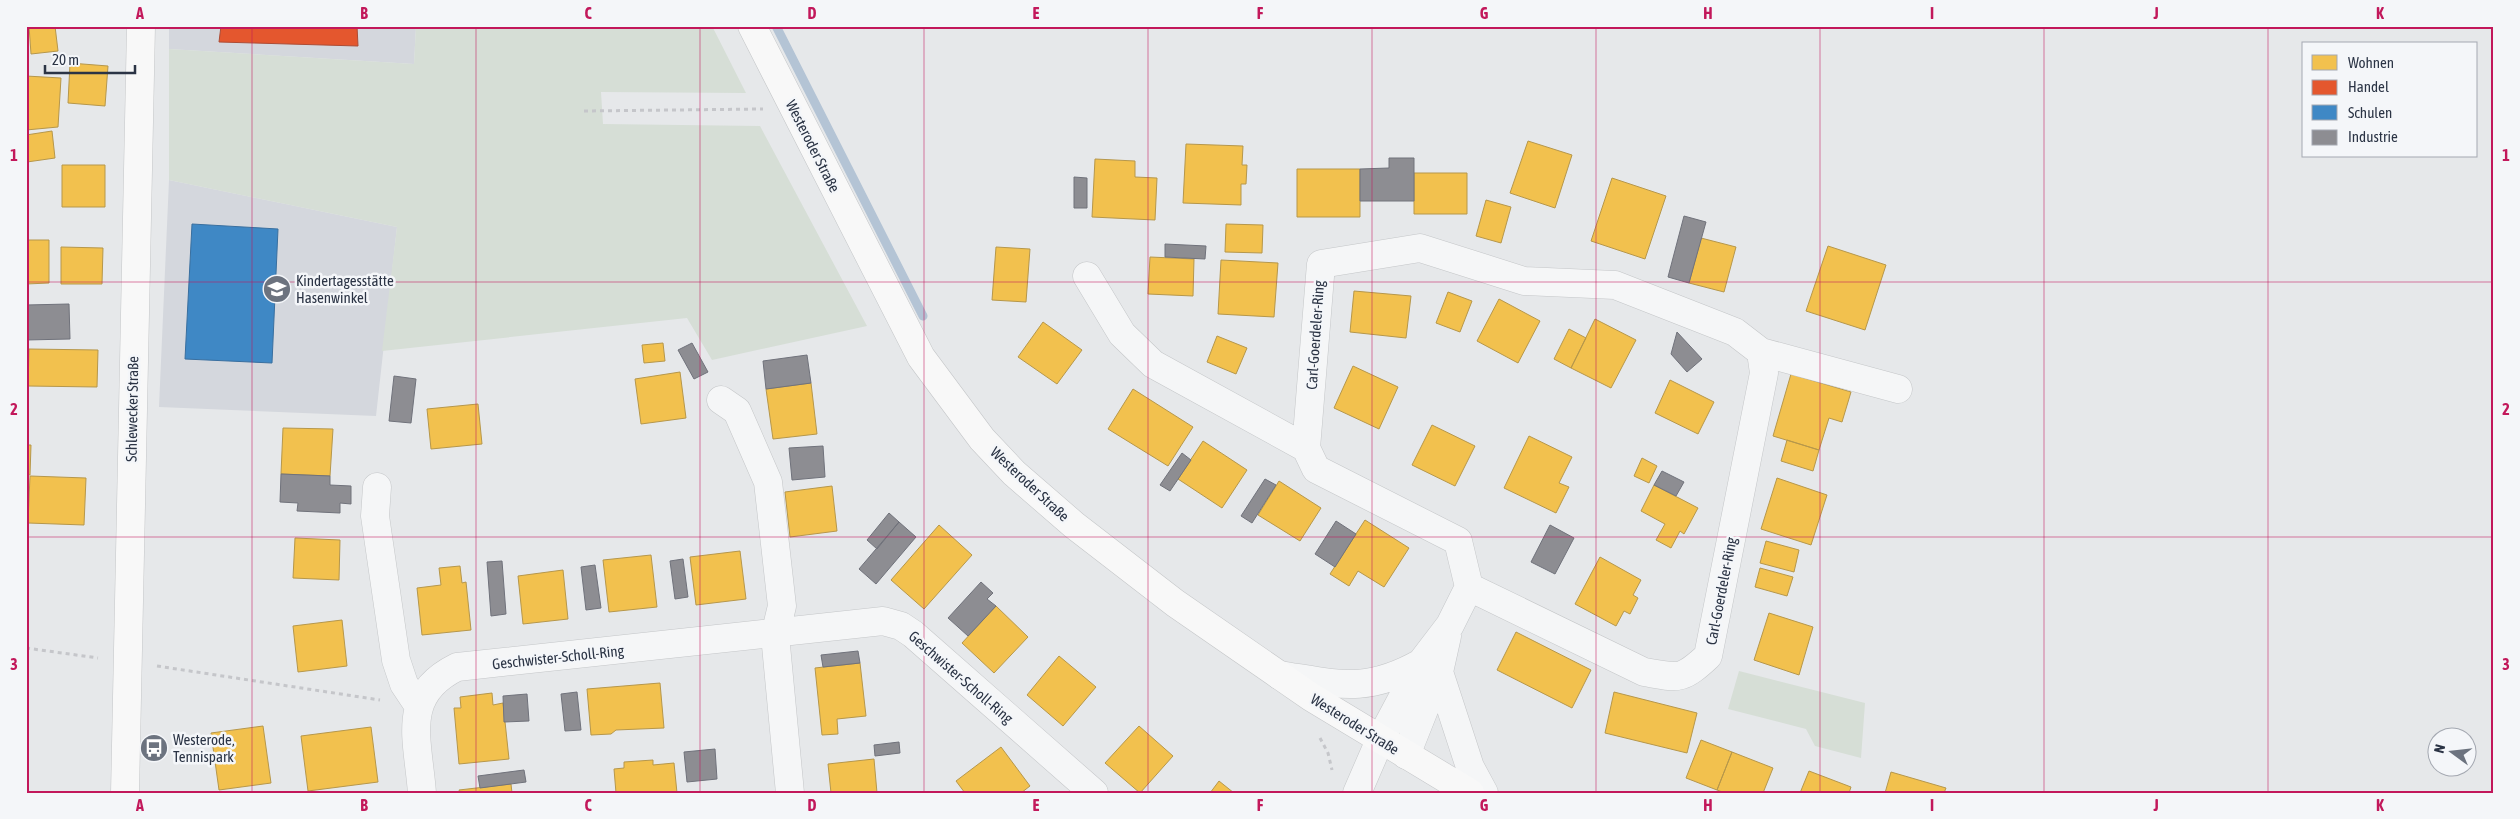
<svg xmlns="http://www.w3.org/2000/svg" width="2520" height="819" viewBox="0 0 2520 819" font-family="'Asap Condensed',sans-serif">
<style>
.built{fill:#d4d7dd}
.green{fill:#d6ded6}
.homes{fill:#f2c14e;stroke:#b6974b}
.shops{fill:#e4572e;stroke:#ac4c35}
.schools{fill:#3f88c5;stroke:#396f9f}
.industry{fill:#8d8d92;stroke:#70727b}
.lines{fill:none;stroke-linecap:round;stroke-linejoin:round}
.stream{stroke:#b4c4d5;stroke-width:9}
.street-casing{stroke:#c4c6c8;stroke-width:29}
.secondary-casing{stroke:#c4c6c8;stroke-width:29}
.path{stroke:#c5c6ca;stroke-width:3;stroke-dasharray:4 4;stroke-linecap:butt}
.street{stroke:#f5f6f7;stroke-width:28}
.secondary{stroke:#f8f8f8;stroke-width:28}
.grid{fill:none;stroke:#c2185b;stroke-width:1;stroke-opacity:0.55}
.labels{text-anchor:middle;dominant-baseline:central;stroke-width:5;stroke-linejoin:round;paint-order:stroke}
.street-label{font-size:15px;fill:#2b3445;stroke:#f4f6f9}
.poi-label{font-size:15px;fill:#2b3445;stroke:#f4f6f9;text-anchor:start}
.neatline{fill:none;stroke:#c2185b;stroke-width:2}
.grid-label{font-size:16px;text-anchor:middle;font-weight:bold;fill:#c2185b}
</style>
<rect width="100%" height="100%" fill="#e6e8ea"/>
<path class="built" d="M169,26h247l-2,38 -245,-15z
M169,180l228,47 -21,189 -217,-9z"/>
<path class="green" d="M416,26h296l34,67 -145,-1 2,32 157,2 107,200 -155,34 -25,-42 -305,33 15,-124 -228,-47v-131l245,15z
M1739,671l126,32 -4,55 -46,-12 -9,-17 -78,-20z"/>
<path class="homes" d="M29,26h26l3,25 -27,3z
M70,63l38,3 -3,40 -37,-3z
M26,76l35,2 -3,49 -32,3z
M52,131l3,27 -28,4 -1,-27z
M1528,141l44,14 -17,53 -45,-15z
M1186,144l57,2 -1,19h5l-1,19h-5v21l-58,-2z
M1095,159l40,2v16l22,1 -2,42 -63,-3z
M62,165h43v42h-43z
M1297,169h63v48h-63z
M1414,173h53v41h-53z
M1612,178l54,18 -21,63 -54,-18z
M1486,200l25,7 -10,36 -25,-7z
M1226,224l37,1 -1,28 -37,-1z
M1701,238l35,9 -12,45 -35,-9z
M26,240h23v43l-23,1z
M1828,246l58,19 -21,65 -59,-19z
M61,247l42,1 -1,36h-41z
M996,247l34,2 -4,53 -34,-2z
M1150,257l44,2 -1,37 -45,-2z
M1221,260l57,3 -4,54 -56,-3z
M1354,291l57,5 -5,42 -56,-6z
M1448,292l24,9 -12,31 -24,-9z
M1499,299l41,22 -22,42 -41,-22z
M1595,319l41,21 -25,48 -40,-20z
M1043,322l39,28 -25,34 -39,-27z
M1569,329l17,9 -15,30 -17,-9z
M1217,336l30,12 -11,26 -29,-12z
M663,343l2,18 -21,2 -2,-18z
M29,349l69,1 -1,37 -69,-1z
M1353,366l45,21 -19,42 -45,-21z
M680,372l6,46 -45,6 -6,-45z
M1791,374l60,18 -9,30 -13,-4 -10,32 -46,-14z
M1670,380l44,22 -16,32 -43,-21z
M811,383l6,51 -44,5 -7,-50z
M1133,389l60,38 -25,39 -60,-37z
M478,404l4,40 -51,5 -4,-40z
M1432,425l43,21 -20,40 -43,-21z
M283,428l50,1 -3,47 -49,-2z
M1529,436l43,21 -13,26 10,4 -13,26 -52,-25z
M1787,440l32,10 -6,21 -32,-10z
M1203,441l44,29 -25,38 -44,-29z
M26,445h5l-1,30h-4z
M1642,458l15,8 -8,17 -15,-7z
M30,476l56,2 -2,47 -56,-2z
M1777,478l50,17 -16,50 -50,-16z
M1279,481l42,27 -21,33 -42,-26z
M1654,485l44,23 -14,26 -4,-3 -9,17 -15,-8 9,-16 -24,-13z
M832,486l5,45 -47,6 -5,-45z
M1365,520l44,28 -25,39 -26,-16 -9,15 -19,-12z
M939,525l33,30 -48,54 -33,-29z
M295,538l45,2 -1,40 -46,-2z
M1766,541l33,9 -5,22 -34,-9z
M740,551l6,48 -50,6 -6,-48z
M651,555l6,52 -48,5 -6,-52z
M1600,557l41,23 -8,15 5,3 -8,16 -6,-3 -8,15 -41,-22z
M460,566l2,17 4,-1 5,48 -49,5 -5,-47 24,-3 -2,-17z
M1760,568l33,9 -6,19 -32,-9z
M563,570l5,49 -45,5 -5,-48z
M996,606l32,31 -34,36 -32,-30z
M1769,613l44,14 -14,48 -45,-15z
M342,620l5,46 -49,6 -5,-46z
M1516,632l75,38 -19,38 -75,-38z
M1059,656l37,31 -33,39 -36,-31z
M860,663l6,53 -29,3 1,15 -16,1 -7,-67z
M660,683l4,45 -48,2 -5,4 -20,1 -4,-46z
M1614,692l83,21 -10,40 -82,-20z
M492,693l1,12 10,-2 6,56 -50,5 -5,-56h7l-1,-11z
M263,726l8,57 -52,7 -8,-57z
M1139,726l34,30 -33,37 -35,-30z
M371,727l7,55 -70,9 -7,-55z
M1701,740l31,12 -15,38 -31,-12z
M1001,747l29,39 -9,7h-56l-9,-12z
M1732,752l41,16 -10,25h-38l-8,-3z
M874,759l3,34h-46l-3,-29z
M653,760v5l21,-2 3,30h-61l-2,-24 10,-1v-6z
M1809,771l42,16 -2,6h-49z
M1891,772l55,16 -2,5h-59z
M1219,781l15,12h-24z
M511,784l1,9h-52l-1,-3z"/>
<path class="shops" d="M221,26h136l1,20 -139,-4z"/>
<path class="schools" d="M192,224l86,5 -6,134 -87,-4z"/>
<path class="industry" d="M1389,158h25v43h-54v-32l29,-1z
M1074,177l13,1v30h-13z
M1684,216l22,6 -17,61 -21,-6z
M1165,244l41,2 -1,13 -40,-2z
M69,304l1,35 -44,1v-35z
M1677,332l25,27 -15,13 -16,-18z
M692,343l16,29 -14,7 -16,-29z
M807,355l4,28 -45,6 -3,-28z
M394,376l22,3 -5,44 -22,-2z
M823,446l2,31 -33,3 -3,-32z
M1182,453l9,7 -21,31 -10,-6z
M1662,471l22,11 -8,14 -22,-11z
M281,474l49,2v9l21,1v18l-11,-1v10l-43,-2 1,-8 -18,-1z
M1265,479l11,6 -24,38 -11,-7z
M889,513l10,9 -22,27 -10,-9z
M1336,521l20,13 -21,33 -20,-13z
M899,522l17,15 -40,47 -17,-15z
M1550,525l24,13 -19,36 -24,-12z
M683,559l5,38 -13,2 -5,-38z
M502,561l4,53 -15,2 -4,-54z
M595,565l6,43 -15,2 -5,-43z
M981,582l12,11 -6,6 9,7 -28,30 -20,-18z
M858,651l2,12 -37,4 -2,-12z
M577,692l4,38 -16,1 -4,-37z
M527,694l2,27 -25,1 -1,-26z
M899,742l1,11 -25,3 -1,-11z
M715,749l2,30 -30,3 -3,-30z
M524,770l2,12 -46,6 -2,-12z"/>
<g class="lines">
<path class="stream" d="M776,26l147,290"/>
<defs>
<path id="street" d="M1087,276l35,58 31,30 153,84
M1761,352l137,37
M721,400l16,11 31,71 14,124 -7,29 15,158
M377,487l-2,29 21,144 8,24 14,21
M1447,636l-8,36 31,95 14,26
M1279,675c59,9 87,19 142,-12
M1406,755l33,-83
M422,793c-4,-54 -22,-98 35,-126l426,-46 18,5 12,8 181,159
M1357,793l23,-53 41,-77 29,-38 19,-38 -11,-46 -142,-72 -10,-21 15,-184 99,-16 104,33 91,4 120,47 26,20 3,21 -56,283c-27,25 -29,22 -64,16l-175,-85"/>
<path id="secondary" d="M752,26l169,331 61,82 32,34 60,52 101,78 136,94 159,96
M125,793l16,-767"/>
</defs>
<use href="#street" class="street-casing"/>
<use href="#secondary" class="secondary-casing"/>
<path class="path" d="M584,111l179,-2
M26,648l72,10
M157,666l223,34
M1320,738l8,15 4,17"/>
<use href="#street" class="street"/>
<use href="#secondary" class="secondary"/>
</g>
<path class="grid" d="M252,26v767M476,26v767M700,26v767M924,26v767M1148,26v767M1372,26v767M1596,26v767M1820,26v767M2044,26v767M2268,26v767M26,282h2468M26,537h2468"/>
<defs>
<symbol id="school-disc" viewBox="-11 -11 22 22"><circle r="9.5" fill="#6c737f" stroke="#f4f6f9"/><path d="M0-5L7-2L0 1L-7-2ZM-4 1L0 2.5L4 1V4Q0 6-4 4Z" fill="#fff"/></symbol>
<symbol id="bus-disc" viewBox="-11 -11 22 22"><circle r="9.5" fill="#6c737f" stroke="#f4f6f9"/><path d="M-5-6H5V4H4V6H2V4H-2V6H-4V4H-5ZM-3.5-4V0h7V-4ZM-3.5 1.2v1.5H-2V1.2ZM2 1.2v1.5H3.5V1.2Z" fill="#fff"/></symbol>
</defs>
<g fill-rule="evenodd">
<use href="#school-disc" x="261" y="273" width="32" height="32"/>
<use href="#bus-disc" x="138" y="732" width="32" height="32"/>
</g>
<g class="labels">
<g class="street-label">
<text transform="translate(813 146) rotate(63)">Westeroder Straße</text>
<text transform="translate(1315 335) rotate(-86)">Carl-Goerdeler-Ring</text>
<text transform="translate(132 409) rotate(-89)">Schlewecker Straße</text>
<text transform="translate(1030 484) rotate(43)">Westeroder Straße</text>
<text transform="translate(1721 591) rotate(-79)">Carl-Goerdeler-Ring</text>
<text transform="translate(558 657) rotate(-6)">Geschwister-Scholl-Ring</text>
<text transform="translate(961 677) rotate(41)">Geschwister-Scholl-Ring</text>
<text transform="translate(1355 724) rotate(32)">Westeroder Straße</text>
</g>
<g class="poi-label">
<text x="296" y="280">Kindertagesstätte<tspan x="296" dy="17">Hasenwinkel</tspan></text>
<text x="173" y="739">Westerode,<tspan x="173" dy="17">Tennispark</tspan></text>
</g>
</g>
<rect width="2520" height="819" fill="none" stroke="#f4f6f9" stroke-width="55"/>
<rect x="2302" y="42" width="175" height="115" fill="#f4f6f9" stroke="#a4a8b1"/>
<rect x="2312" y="55" width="25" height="15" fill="#f2c14e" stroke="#a4a8b1"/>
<text x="2348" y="68" font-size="15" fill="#2b3445">Wohnen</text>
<rect x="2312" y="80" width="25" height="15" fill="#e4572e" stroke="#a4a8b1"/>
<text x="2348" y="92" font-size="15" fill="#2b3445">Handel</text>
<rect x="2312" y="105" width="25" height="15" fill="#3f88c5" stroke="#a4a8b1"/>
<text x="2348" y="118" font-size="15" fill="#2b3445">Schulen</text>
<rect x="2312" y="130" width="25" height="15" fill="#8d8d92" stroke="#a4a8b1"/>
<text x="2348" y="142" font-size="15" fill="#2b3445">Industrie</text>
<g transform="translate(2452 752) rotate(285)"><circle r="24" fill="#f4f6f9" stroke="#a4a8b1"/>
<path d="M0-4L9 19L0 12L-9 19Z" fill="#6c737f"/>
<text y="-8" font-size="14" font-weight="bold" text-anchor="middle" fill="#2b3445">N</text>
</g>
<path d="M45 65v8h90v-8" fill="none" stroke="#2b3445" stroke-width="2.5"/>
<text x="52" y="65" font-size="15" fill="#2b3445" stroke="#f4f6f9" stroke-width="4" paint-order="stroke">20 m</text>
<rect x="28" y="28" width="2464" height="764" class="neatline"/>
<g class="grid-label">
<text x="140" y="19">A</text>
<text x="364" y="19">B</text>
<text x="588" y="19">C</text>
<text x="812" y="19">D</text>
<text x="1036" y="19">E</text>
<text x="1260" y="19">F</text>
<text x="1484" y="19">G</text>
<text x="1708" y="19">H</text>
<text x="1932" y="19">I</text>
<text x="2156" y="19">J</text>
<text x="2380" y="19">K</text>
<text x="14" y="161">1</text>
<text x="2506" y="161">1</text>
<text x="14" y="415">2</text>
<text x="2506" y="415">2</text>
<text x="14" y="670">3</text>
<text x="2506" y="670">3</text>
<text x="140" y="811">A</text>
<text x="364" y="811">B</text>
<text x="588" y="811">C</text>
<text x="812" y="811">D</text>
<text x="1036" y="811">E</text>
<text x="1260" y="811">F</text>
<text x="1484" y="811">G</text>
<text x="1708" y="811">H</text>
<text x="1932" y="811">I</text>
<text x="2156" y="811">J</text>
<text x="2380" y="811">K</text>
</g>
</svg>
